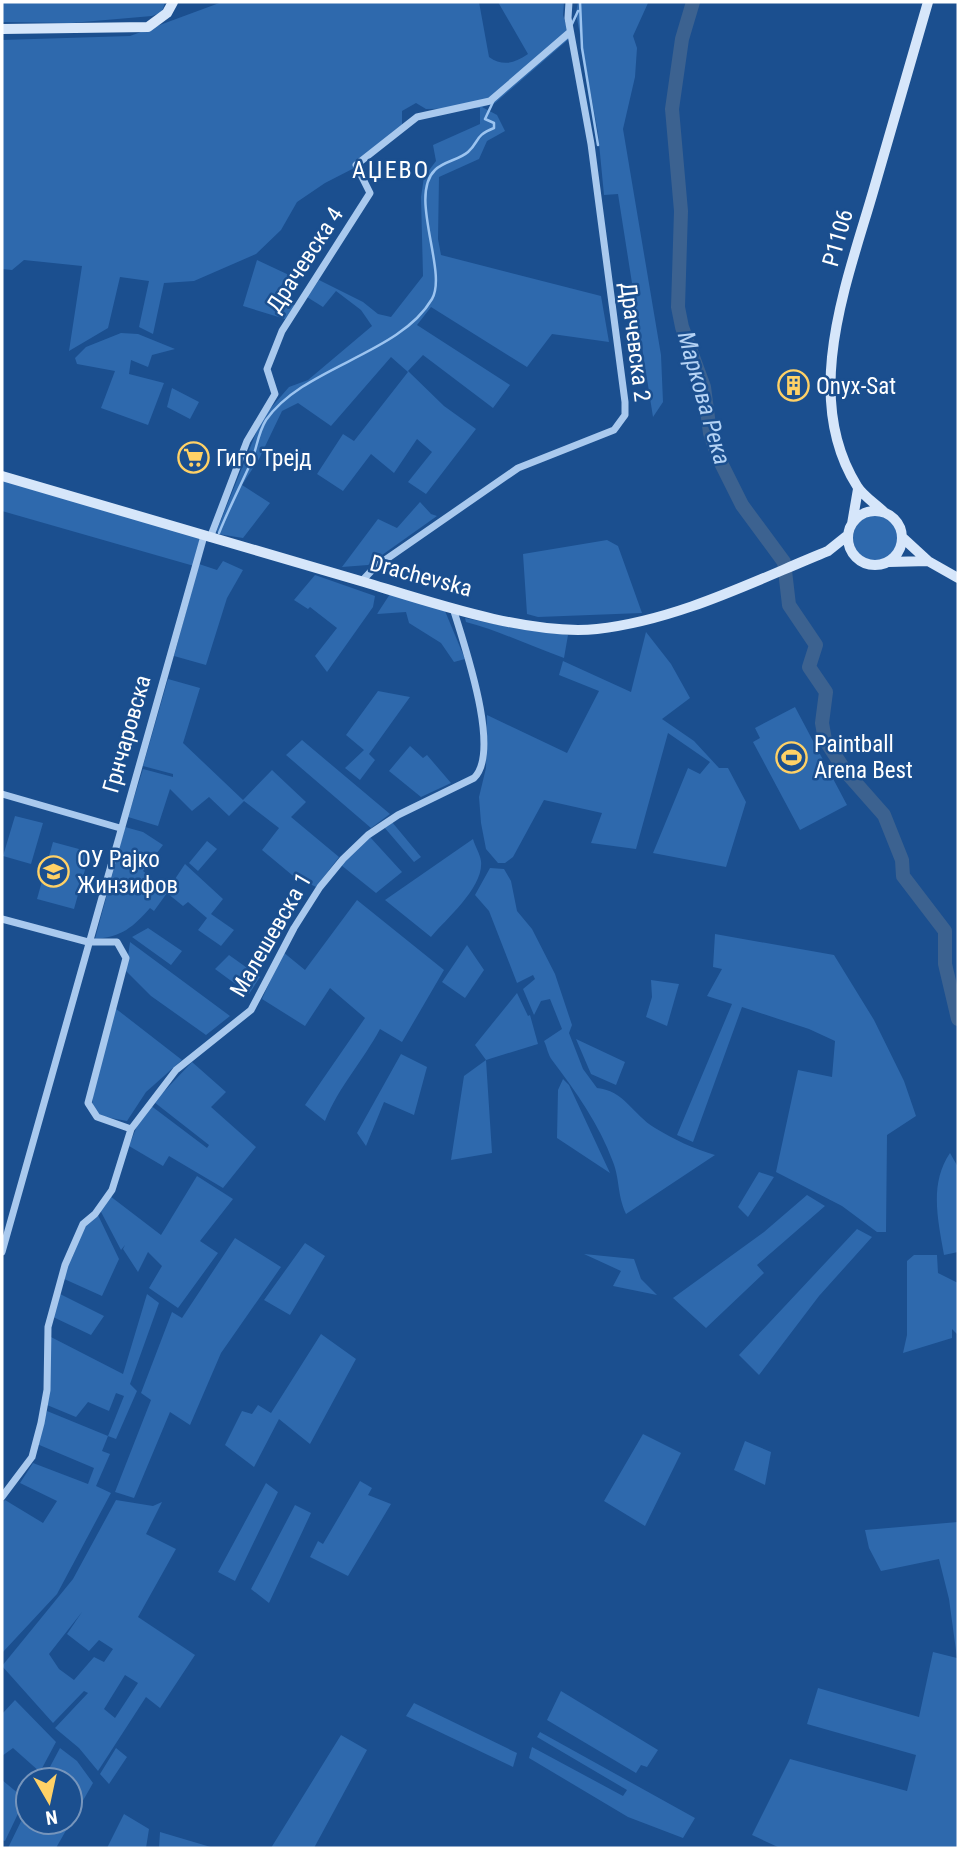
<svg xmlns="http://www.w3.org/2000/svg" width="960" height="1850" viewBox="0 0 960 1850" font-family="'Roboto Condensed',sans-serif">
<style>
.green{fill:#2e69ad;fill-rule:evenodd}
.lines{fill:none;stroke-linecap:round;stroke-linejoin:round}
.stream{stroke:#9cc4f0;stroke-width:2.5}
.river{stroke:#3c6290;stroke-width:14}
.street{stroke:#a9c9ee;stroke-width:7}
.secondary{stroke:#d6e6fa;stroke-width:10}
.labels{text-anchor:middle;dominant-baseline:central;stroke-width:5;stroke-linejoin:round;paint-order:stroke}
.street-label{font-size:23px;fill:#fff;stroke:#1b4f8f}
.poi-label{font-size:23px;fill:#fff;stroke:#1b4f8f;text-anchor:start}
.neighbourhood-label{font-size:24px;letter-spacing:2px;fill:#fff;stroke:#1b4f8f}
.water-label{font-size:24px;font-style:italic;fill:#b5d3f5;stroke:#1b4f8f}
</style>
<rect width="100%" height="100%" fill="#1b4f8f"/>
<path class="green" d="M2,2h163l-3,10 -10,4 -81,7 -69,-1z
M222,2h257l10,55c14,10 26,6 39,-3l-30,-52h66l-1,13 7,23 -75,65 -13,4 15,8 8,16 -18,10 -8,18 -40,18 -1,62 3,16 160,41 8,46 -57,-8 -25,33 -96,-60 -14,18 93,60 -17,23 -70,-53 -15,16 36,35 32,23 -50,65 -18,-12 24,-30 -15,-13 -23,34 -23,-19 -28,37 -26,-17 26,-40 11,7 54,-69 -17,-15 -60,69 -33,-23 -16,8 -23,48 -17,26 28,18 -27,35 -25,-4 -1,-4 45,-112 27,-31 19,-7 64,-54 -11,-16 -25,-19 -13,16 -16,-10 12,-17 44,22 15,12 13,3 32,-41 -2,-79 3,-20 12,-16 -3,-16 47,-21v-16l-54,1 -10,-6 -14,8v15l-38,37 -39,20 -28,19 -16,28 -25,24 -62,27 -30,2 -11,51 -14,-7 10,-46 -29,-4 -12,51 -39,23 13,-85 -58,-6 -12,10 -10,-1v-229l128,-4z
M578,2l70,1 -15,33 4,12 -2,29 -12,52 38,226 2,47 -10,15 -35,-223 -14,1 -6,-62 -22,-120z
M257,260l32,15 -15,20 22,11 -11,13 -42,-13z
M121,333l17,1 37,15 -23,6 -4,12 -17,-7 -2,14 35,9 -16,42 -47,-17 14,-37 -38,-7 -2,-6 11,-11z
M172,388l27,14 -9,17 -23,-12z
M2,476l202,60 -10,30 -192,-55z
M420,502l11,12 6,2 -69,49 -26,2 36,-48 19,9z
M853 538a23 23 0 1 1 46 0a23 23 0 1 1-46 0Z
M607,540l11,6 24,67 -104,4 -11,-3 -4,-60z
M223,561l20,9 -16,28 -21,67 -32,-9 25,-92 18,6z
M315,575l60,21 -2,11 -46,65 -12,-16 22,-28 -27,-21 -2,2 -14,-9z
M390,594l55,17 20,48 -11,3 -13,-19 -32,-20 -3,-11 -29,2z
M465,618l54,11 49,6 -4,23c-34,-12 -64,-27 -98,-36z
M646,632l25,32 19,34 -28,21 32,22 25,27h9l18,34 -20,65 -73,-14 35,-85 12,6 10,-12 -42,-29 -32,116 -45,-6 11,-30 -58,-13 -31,57 -8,6h-7l-12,-14 -5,-26 -2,-26 7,-29 1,-53 80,38 32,-62 -40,-16 4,-14 68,31z
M168,679l32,9 -17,55 60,57 29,-30 34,32 -15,15 48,40 -23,30 -24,-12 -30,-25 17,-22 -35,-27 -15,15 -20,-19 -17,14 -22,-22 -12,37 -30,-9 15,-48 30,8v-3l-30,-8z
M378,691l32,6 -41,57 6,6 -15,20 -15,-12 19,-18 -18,-15z
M795,707l52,98 -47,25 -47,-88 7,-4 -5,-10z
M302,740l88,74 -19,14 -85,-73z
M410,746l13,12 4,-3 24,28 -30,14 -32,-26z
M15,816l28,7 -12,41 -28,-8z
M392,822l29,35 -7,5 -30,-35z
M125,827l18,5 20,13 -20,26 24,20 18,-27 38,35 -12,15 23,16 -13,16 -23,-16 9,-12 -19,-16 -5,4 -16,-13 -13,18 -4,-3c-17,19 -28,29 -55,31z
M370,837l32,35 -26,21 -35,-28z
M473,839c2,7 7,15 8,22 3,26 -34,57 -50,76l-46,-37z
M207,841l10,8 -19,22 -9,-8z
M53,842l37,10 -16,57 -37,-10z
M490,868l14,1 7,12 6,30 15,18 23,45 17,51 -3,8 14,36 14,19c28,3 35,26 58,40 18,11 39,21 60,27l-89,59c-9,-20 -6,-34 -13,-52 -14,-38 -37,-70 -61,-102 -4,-5 -5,-13 -8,-19l18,-12 -12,-30 -9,2 -7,14 -11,-26 12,-10 -2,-4 -16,8 -28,-72 -14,-16z
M357,900l87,70 -42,72 -22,-13c-17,32 -41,57 -55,92l-20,-16 60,-87 -35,-30 -25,38 -43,-27 21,-47 22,18z
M148,928l34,23 -11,14 -39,-28z
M715,934l119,21 40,65 30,61 12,35 -29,19 -1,97h-9l-35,-26 -66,-34 22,-102 34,7 3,-36 -26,-12 -67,-22 -49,135 -16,-7 55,-131 -25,-8 15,-27 -9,-2z
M130,942l100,74 -24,19 -55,-39 -25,-25z
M467,945l17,25 -19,28 -23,-16z
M229,955l31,22 -11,17 -34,-25z
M651,980l28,4 -12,42 -21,-9 6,-20z
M517,993l11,23 2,-1 8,29 -52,16 6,93 -41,7 13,-84 22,-16 -11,-15z
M115,1008l67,52 -36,32 -19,29 -27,-5 -8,-6 1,-16z
M576,1039l49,23 -9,23 -25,-11z
M401,1054l26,13 -13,48 -30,-13 -18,44 -9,-13z
M192,1062l34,30 -15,15 45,40 -33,41 -54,-32 -6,10 -34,-20 12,-30 9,-11 57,43 2,-3 -55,-43z
M563,1079l6,6 41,88 -53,-35 1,-48z
M950,1153l8,14v85l-14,3c-6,-35 -15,-71 6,-102z
M759,1172l15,5 -26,40 -10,-10z
M197,1176l36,23 -33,42 18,12 -40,55 -29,-20 13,-22 -14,-14 -10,20 -15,-23 2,-4 -4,5 -21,-40 10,-14 51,39z
M807,1195l18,11 -68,59 7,8 -58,55 -33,-30 91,-66z
M97,1213l22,46 -17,37 -40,-18 24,-54z
M857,1229l15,8 -53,59 -60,79 -20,-20z
M235,1238l46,29 -60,86 -31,72 -20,-13 -36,86 -19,-6 36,-92 -10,-7 31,-81 10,6z
M305,1243l20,13 -35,59 -26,-15z
M584,1254l50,5 7,20 16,16 -44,-9 8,-15z
M914,1255h23l1,18 20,10v52l-6,-6v9l-49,15 4,-18v-74z
M58,1293l46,23 -13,19 -40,-19z
M147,1294l12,9 -29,81 7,7 -21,48 -8,-3 -6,15 8,3 -14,32 15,7 -54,101 -55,59v-151l3,-2 38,23 14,-22 -37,-18 13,-20 55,21 6,-16 -57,-24 10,-33 61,25 16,-40 -8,-3 -7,18 -21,-9 -12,15 -29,-12 2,-69 74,38z
M321,1334l35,25 -46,85 -31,-25 -25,48 -29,-22 17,-34 10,3 6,-9 13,8z
M643,1434l38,19 -36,73 -41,-25z
M745,1441l26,11 -6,33 -31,-15z
M360,1481l12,7 -4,7 23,9 -43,72 -38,-19 8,-16 5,3z
M266,1483l12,9 -43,89 -17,-9z
M116,1500l37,6 9,-4 -16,32 30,15 -38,68 57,38 -35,53 -14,-11 -48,74 -19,-23 -24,-20 33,-35 -4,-2 -31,32 -51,-57 71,-87zM82,1612l-15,22 22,17 10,-11 14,9 -9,13 -10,-5 -20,23 -15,-11 -10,-15zM125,1675l13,8 -23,35 -11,-9z
M295,1505l16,8 -42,90 -18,-14z
M958,1522v326h-178l-28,-13 38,-76 117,32 9,-36 -109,-31 11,-36 101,29 14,-65 24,6 -8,-59 -10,-40 -58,12 -12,-23 -4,-18z
M561,1691l97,59 -11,17 -6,-2 -5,8 -89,-53z
M15,1700l41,42 -16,30 -27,-24 -11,8v-42z
M414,1703l103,50 -4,14 -107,-51z
M540,1732l155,86 -12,20 -55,-21 -99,-59 3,-11 91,49 4,-6 -90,-53z
M341,1735l26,15 -53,98h-43z
M60,1748l17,13 16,22 -37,65h-48l20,-41v15h42v-42h-27z
M116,1748l11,9 -18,27 -9,-10z
M2,1780l23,19 -20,42 -3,-1z
M124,1814l25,15 -3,19h-39z
M160,1832l54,16h-55z"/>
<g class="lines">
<path class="stream" d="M580,2l2,46 16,97
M572,24l6,-13
M219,533c10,-25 22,-48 33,-73 5,-13 6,-27 14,-40 38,-54 133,-65 166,-121 16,-27 -24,-103 3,-129 9,-9 24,-10 33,-18 12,-11 6,-16 26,-24v-5l-9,-4 8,-17"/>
<path class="river" d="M693,2l-11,37 -10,70 9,102 -3,96 4,20 22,60 6,46 8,24 24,48 42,57 5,43 27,40 -7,22 17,25 -4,31 3,17 21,32 38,43 18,45 1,16 42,55v33l13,55"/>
<path class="street" d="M210,538l37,-97 28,-47 -8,-25 15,-38 88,-138 -14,-28 61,-48 73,-16 80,-69
M361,582l14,-15 143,-99 96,-38 11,-15v-13l-34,-258 -23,-126 1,-16
M2,794l118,34
M2,919l86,23h29l9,16 -38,145 9,14 34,12
M2,1252l202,-716
M2,1497l30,-40 9,-34 6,-33 1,-63 17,-62 18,-41 12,-10 17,-24 19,-61 45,-59 75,-60 43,-82 26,-41 23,-28 25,-24 30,-20 76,-37c28,-27 -11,-136 -21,-170"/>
<path class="secondary" d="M2,29l146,-2 19,-14 6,-11
M2,476c120,36 241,71 362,106 66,20 165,54 233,47 81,-9 157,-48 231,-78l20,-16
M848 538a27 27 0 1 1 54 0a27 27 0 1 1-54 0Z
M884,512c-8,-8 -21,-16 -27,-26 -56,-89 -10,-204 16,-294 18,-64 37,-127 55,-190
M852,524l6,-35
M903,538l25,23 30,17
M889,562l39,-1"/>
</g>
<defs>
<symbol id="building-ring" viewBox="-11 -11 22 22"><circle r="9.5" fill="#1b4f8f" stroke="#ffd166" stroke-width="1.5"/><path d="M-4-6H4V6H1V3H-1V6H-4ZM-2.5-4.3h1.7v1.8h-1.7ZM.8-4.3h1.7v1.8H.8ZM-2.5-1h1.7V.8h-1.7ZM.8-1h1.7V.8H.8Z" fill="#ffd166"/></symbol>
<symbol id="supermarket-ring" viewBox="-11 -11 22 22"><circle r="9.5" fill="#1b4f8f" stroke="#ffd166" stroke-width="1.5"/><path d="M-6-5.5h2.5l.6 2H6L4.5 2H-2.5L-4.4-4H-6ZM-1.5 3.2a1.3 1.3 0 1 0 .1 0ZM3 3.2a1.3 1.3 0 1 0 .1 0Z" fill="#ffd166"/></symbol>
<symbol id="stadium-ring" viewBox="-11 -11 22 22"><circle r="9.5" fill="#1b4f8f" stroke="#ffd166" stroke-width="1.5"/><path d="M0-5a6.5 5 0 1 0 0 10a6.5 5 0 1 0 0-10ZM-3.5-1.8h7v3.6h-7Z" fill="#ffd166"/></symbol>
<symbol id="school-ring" viewBox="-11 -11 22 22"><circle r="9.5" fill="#1b4f8f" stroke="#ffd166" stroke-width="1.5"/><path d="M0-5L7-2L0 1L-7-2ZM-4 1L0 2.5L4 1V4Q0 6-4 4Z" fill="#ffd166"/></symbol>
</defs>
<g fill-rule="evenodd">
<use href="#building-ring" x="776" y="368" width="35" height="35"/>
<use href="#supermarket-ring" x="176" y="440" width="35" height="35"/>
<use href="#stadium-ring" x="774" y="740" width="35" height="35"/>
<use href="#school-ring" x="36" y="854" width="35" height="35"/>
</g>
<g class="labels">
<g class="street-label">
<text transform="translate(838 238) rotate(-74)">P1106</text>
<text transform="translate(305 260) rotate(-57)">Драчевска 4</text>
<text transform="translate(635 342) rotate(83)">Драчевска 2</text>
<text transform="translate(421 576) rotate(15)">Drachevska</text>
<text transform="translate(127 734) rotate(-74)">Грнчаровска</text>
<text transform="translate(271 935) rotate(-60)">Малешевска 1</text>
</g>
<g class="poi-label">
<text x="816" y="386">Onyx-Sat</text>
<text x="216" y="458">Гиго Трејд</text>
<text x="814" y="744">Paintball<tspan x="814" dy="26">Arena Best</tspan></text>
<text x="77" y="859">ОУ Рајко<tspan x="77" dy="26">Жинзифов</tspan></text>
</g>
<g class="neighbourhood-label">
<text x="391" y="170">АЏЕВО</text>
</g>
<g class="water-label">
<text transform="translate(704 398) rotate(74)">Маркова Река</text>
</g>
</g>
<rect width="960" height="1850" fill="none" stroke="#ffffff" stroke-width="7"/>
<g transform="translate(49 1801) rotate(171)"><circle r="33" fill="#1b4f8f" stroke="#7695bc" stroke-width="2"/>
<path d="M0-5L12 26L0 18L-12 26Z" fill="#ffd166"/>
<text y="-10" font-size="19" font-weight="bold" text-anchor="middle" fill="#ffffff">N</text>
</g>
</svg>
